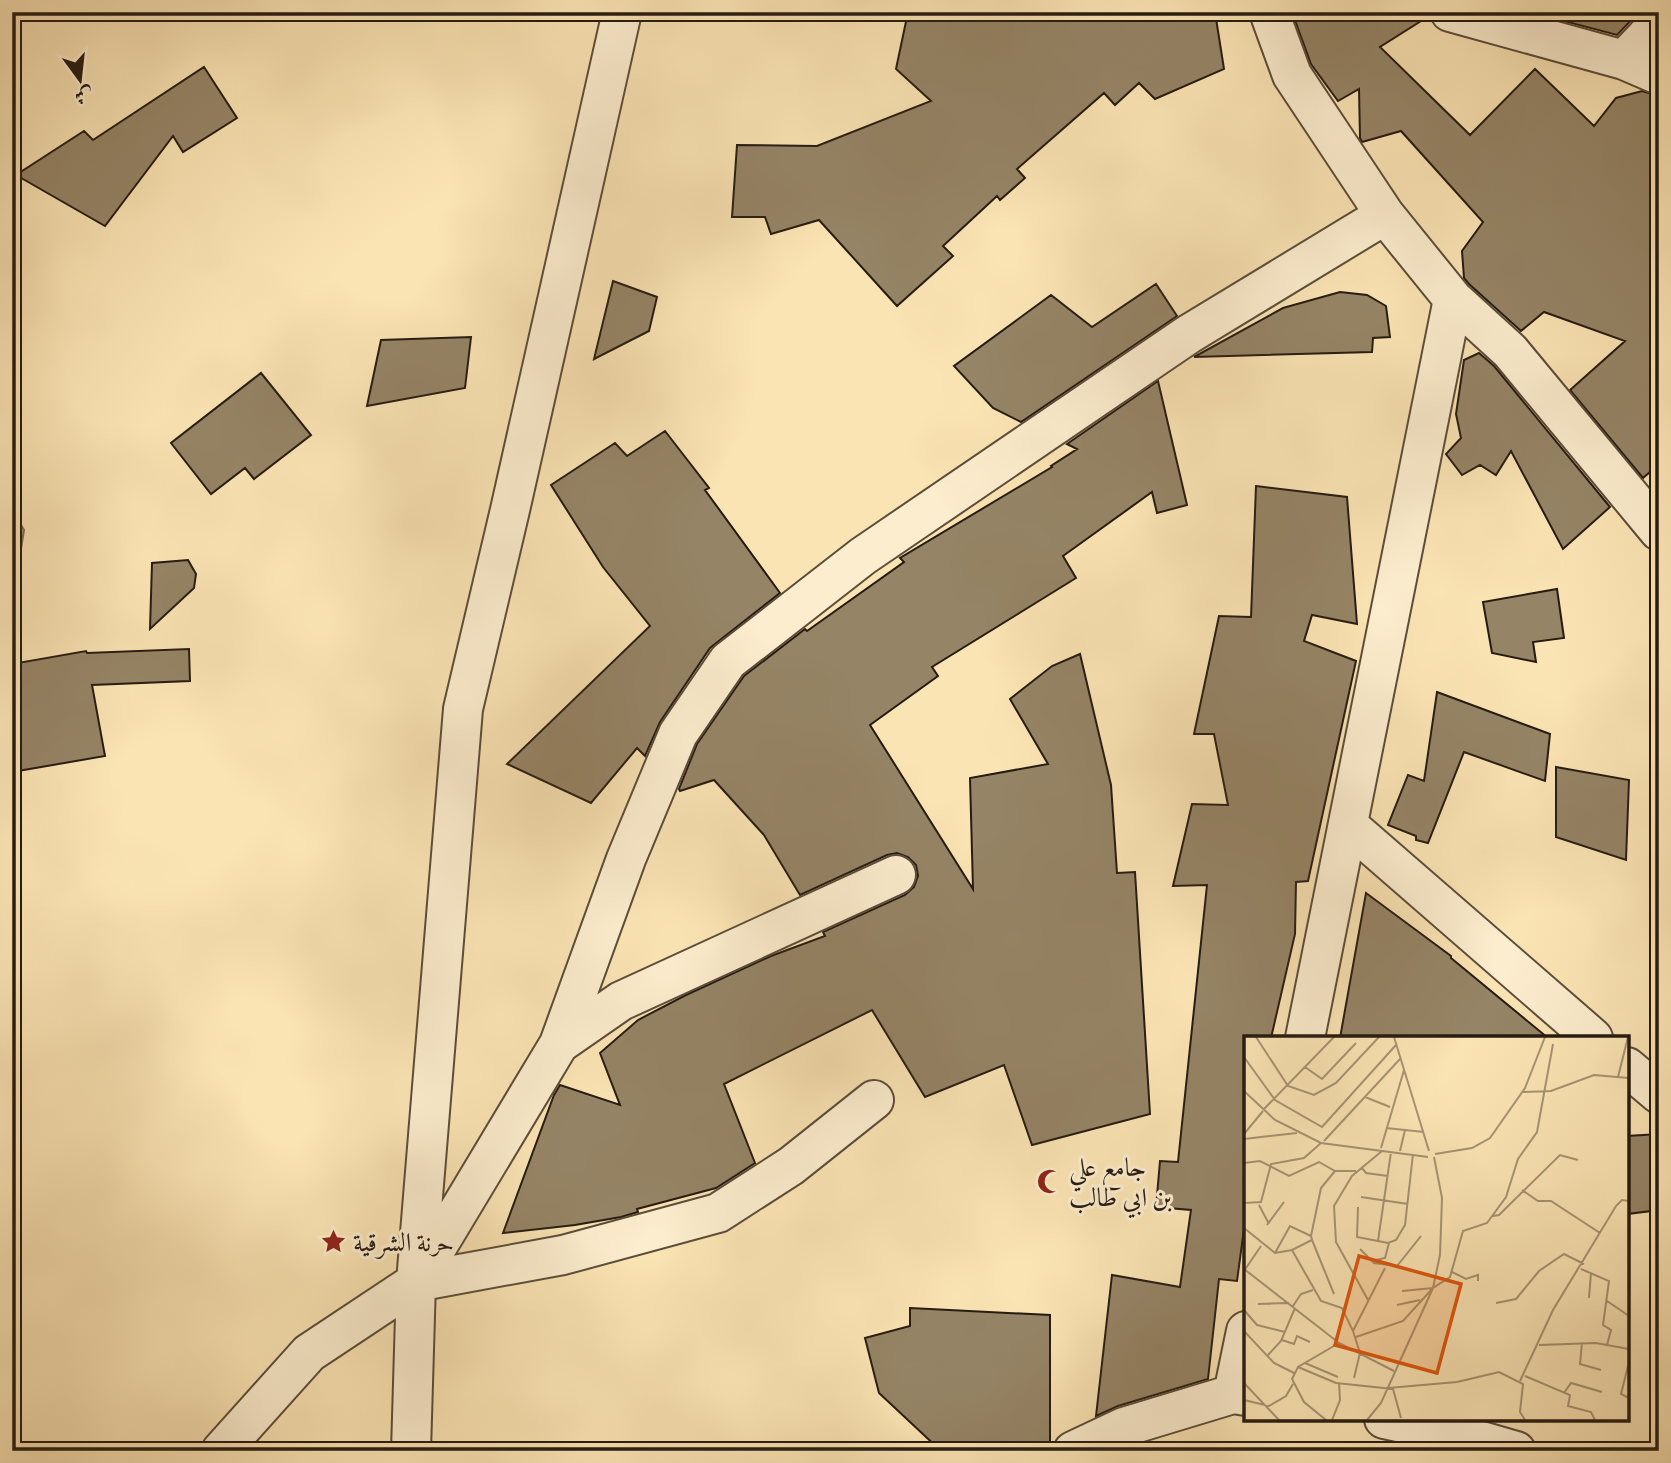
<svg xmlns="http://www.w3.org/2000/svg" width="1671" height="1463" viewBox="0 0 1671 1463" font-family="'EB Garamond',Amiri,serif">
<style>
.water{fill:#b3a07d;stroke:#7b6b52;stroke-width:2}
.building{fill:#958466;stroke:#261b12;stroke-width:2}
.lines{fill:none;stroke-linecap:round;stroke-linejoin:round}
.street-casing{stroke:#5b4d3a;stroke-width:42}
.street{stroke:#fcedce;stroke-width:38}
.labels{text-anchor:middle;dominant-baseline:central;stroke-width:6;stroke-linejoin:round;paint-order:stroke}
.poi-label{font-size:26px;fill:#261b12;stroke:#fcedce;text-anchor:start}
.inset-road{fill:none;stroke:#a69473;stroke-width:2}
.view{fill:#de560c;fill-opacity:0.15;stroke:#de560c;stroke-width:3.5}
.inset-edge{fill:none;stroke:#261b12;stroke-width:3.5}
</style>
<rect width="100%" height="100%" fill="#fbe4b4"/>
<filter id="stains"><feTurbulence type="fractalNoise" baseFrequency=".00286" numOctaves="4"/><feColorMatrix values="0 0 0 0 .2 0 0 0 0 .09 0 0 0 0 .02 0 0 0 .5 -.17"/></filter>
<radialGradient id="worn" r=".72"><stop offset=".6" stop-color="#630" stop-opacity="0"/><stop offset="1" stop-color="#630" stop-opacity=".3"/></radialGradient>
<path class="water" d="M12,510l12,20 -8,50 -4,3z"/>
<path class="building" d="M908,12h307l9,57 -69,30 -16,-16 -24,22 -11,-12 -87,76 8,9 -25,22 -3,-4 -54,50 10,10 -56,50 -78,-86 -48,14 -6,-17h-33l5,-72 80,1 114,-45 -35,-32z
M1292,12h137v4l-49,31 90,88 65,-66 59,57 22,-28 26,-7 17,5v368l-16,14 -73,-88 55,-49 -81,-29 -23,19 -52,-47 -5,-6 -2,-27 21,-29 -82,-91 -39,11 -2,-4 -1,-49 -21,12 -27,-37z
M1546,12h93l-22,23 -72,-19z
M204,67l33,51 -54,34 -10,-16 -68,90 -89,-51 68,-44 9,9z
M613,281l44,16 -8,34 -55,28z
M1156,284l21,32 -156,106 -28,-14 -39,-42 97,-71 41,32z
M1340,292l27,3 19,11 4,31 -17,1 -1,14 -178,5 89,-49z
M471,337l-6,51 -98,18 14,-66z
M1479,353l15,13 116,141 -47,42 -52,-98 -15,24 -16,-10 -18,10 -16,-21 15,-16 -5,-24 8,-54z
M261,373l50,62 -57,44 -9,-11 -34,26 -40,-51z
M1158,381l29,124 -30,8 -5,-21 -89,64 13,22 -144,89 6,9 -68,49 103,164 -3,-111 78,-14 -38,-65 42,-33 28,-12 31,131 6,88 18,-1 15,242 -118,31 -28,-80 -79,32 -53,-87 -148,74 31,79 -39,25 -79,21 1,3 -17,5 -46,8 -72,8 51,-138 6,-10 60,20 -20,-52 38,-33 48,-25 85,-39 54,-20 -2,-4 82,-37 9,-8 4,-11 -2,-11 -8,-8 -11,-4 -10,2 -87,40 -36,-60 -50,-55 -34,11 -1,-2 18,-45 47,-68 61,-47 2,2 97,-69 -4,-4 152,-91 -1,-1 26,-17 -10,-5z
M665,431l44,57 -4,2 75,103 -70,55 -50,74 -15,34 -8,-8 -46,55 -84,-39 143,-138 -47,-59 -52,-82 64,-42 12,13z
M1256,486l91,11 10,127 -45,-9 -8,26 52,20 -48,220 -12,1 -1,52 -24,104h-25v176l-9,67 -18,-2 -11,100 -90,27 -22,10 16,-141 68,12 11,-77 -35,-3 4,-46 18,1 29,-277 -34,1 19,-82 36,1 -14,-71h-20l25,-118 32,1z
M188,560l8,14 -2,14 -44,41 2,-66z
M1557,589l7,49 -31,4 3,20 -44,-9 -9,-51z
M189,649l1,32 -98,4 13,71 -93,16v-108l74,-13 1,2z
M1437,692l113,42 -5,47 -81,-29 -36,91 -12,-3v-4l-28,-11 20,-50 16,6z
M1556,767l73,13 -3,80 -70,-23z
M1366,893l85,63v2l97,80h-208z
M1659,1134v76l-32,4v-78z
M910,1308l140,7v129l-14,-1 -23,8h-72l-62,-58 -14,-55 45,-12z"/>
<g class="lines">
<defs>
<path id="street" d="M1269,12l23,63 93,140 68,84 57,52 149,180
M1450,12l174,48 35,15
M1624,60l35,-37
M1348,825l245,213
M1305,1038l148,-739
M559,1044l62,-43 275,-126
M1627,1067l32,27
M416,1282l147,-27 155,-42 73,-47 83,-66
M1233,1394l13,-63
M1384,1419l87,19 45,13
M221,1451l88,-98 107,-71 47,-573 47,-199 112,-498
M411,1451l5,-169 143,-238 67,-185 52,-125 50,-73 135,-105 326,-222 196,-119
M1073,1451l51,-24 109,-33 13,2"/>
</defs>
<use href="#street" class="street-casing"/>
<use href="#street" class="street"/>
</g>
<defs>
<symbol id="mosque-bare" viewBox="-9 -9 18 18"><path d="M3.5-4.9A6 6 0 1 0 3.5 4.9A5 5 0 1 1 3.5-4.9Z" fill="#8f2418" stroke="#fcedce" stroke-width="2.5" paint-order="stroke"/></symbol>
<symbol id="sight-bare" viewBox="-9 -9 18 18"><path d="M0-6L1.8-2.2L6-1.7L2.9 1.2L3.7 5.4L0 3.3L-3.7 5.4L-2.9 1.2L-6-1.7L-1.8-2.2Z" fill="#8f2418" stroke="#fcedce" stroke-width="2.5" paint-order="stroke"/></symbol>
</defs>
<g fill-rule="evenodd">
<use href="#mosque-bare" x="1032" y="1164" width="35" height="35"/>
<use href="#sight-bare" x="316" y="1224" width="35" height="35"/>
</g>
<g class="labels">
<g class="poi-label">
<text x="1069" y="1167">جامع علي<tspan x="1069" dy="30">بن ابي طالب</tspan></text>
<text x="353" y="1242">حرنة الشرقية</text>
</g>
</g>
<g transform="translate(1244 1036)">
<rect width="385" height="385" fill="#fbe4b4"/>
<path class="inset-road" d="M12,1l32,49 26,9 22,-12 43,-46M150,1l35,114M0,21l31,43 47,27 74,-82M61,31l17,12 34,-36M374,41l10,-40M0,55l31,29 46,23 107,14M279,56l28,-1 43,-16 35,3M121,61l25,10M20,73l70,-72M142,92l38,4M0,98l19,-23M0,103l53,-6M80,105l76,-82M137,112l23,-78M156,115l5,-21M191,118l37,-6 18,-10 35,-50 20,-51M0,127l16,-2 29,15 30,-14 16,9h21M117,131l5,6 22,3M278,154l16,11h13l49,32M117,161l47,7M0,167l17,-1 10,-38 33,-6 17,-15M15,169l10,19M114,171l-1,30 31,6 8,-3 9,-15 8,-71M249,180l6,-1 61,-60 18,5M23,189l17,-23M0,192l31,25 17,-3 20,-10 -1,-4 -21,-10 -15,27M67,200l10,-48 14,-17M68,204l22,54M134,205l13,-89M116,213l14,14 23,3 24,-30M48,214l29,51 21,7 11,23 7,22 -6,25M127,225l14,-3 4,-15M0,233l95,74 55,28M337,233l28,12 -6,44 8,5 -4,15M0,235l17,-25M208,236l14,7 12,-4v6M158,255l31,-3M345,262l2,-25M124,264l-32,-58 -2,-36 18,-30 30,-25M363,265l22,15M252,267l20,-4 23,-28 25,-17 20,10M14,268l31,-1M153,269l23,-5M49,270l8,-12 12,-4M0,274l13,15 28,7M0,295l30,32 20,10M109,295l32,-63M112,301l47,-16 30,-33 7,-33 2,-57 -8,-41M38,304l12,4 3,-8 13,6M338,307l-2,21 21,6M295,309l57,-2 33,6M24,319l13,-14 14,-33M385,326l-8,32 8,4M61,327l33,14M54,331l38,16 57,6 8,29M281,340l45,19 -2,11 23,6 4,8M276,345l33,-71 63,-104 6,-6 7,1M0,347l35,37M144,352l69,-6 42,-10 24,12 -3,28 5,8M320,357l7,-10 31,9M0,364l25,6 17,-10 7,-12M82,384l-22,-18 -12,-23 6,-12 41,-24M88,384l8,-20 -1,-17M123,384l14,-17 52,-115 17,-11 13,-46 24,-8 19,-26 12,-38 19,-27 16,-88"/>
<path class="view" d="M115,220l102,28 -24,89 -102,-28z"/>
<rect width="385" height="385" class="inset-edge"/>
</g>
<rect width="1671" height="1463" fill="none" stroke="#fbe4b4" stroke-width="42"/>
<rect x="14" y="14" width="1643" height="1435" fill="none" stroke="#261b12" stroke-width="3.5"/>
<rect x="21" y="21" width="1629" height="1421" fill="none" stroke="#261b12" stroke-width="2"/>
<g transform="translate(80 80) rotate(165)" stroke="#fcedce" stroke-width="5" paint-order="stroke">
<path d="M0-5L12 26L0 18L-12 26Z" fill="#261b12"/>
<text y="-10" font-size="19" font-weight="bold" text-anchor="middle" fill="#261b12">ش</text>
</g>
<rect width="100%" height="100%" filter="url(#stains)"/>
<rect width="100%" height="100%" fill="url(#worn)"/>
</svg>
